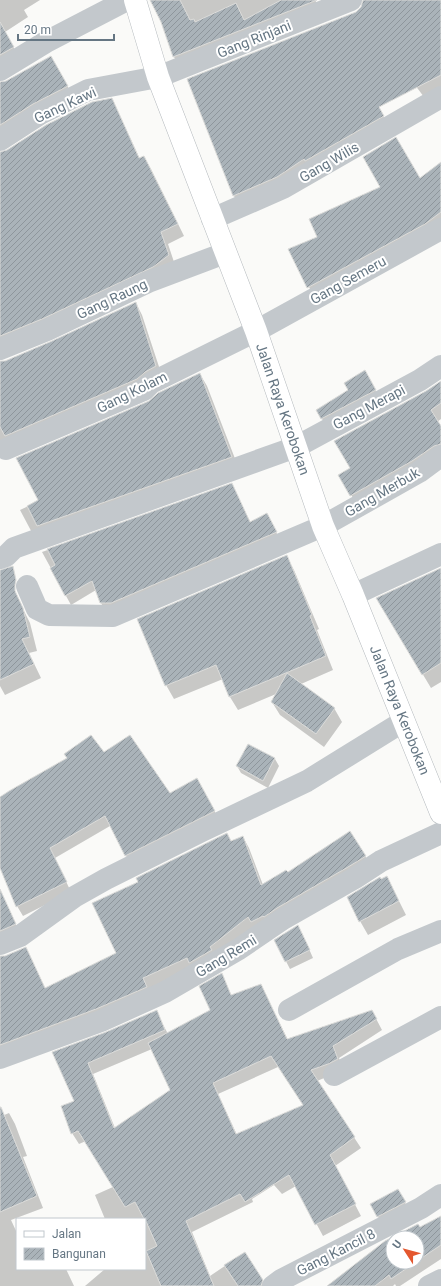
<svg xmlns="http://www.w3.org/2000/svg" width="441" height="1286" viewBox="0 0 441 1286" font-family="Roboto,sans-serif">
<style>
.shadow{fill:#0003;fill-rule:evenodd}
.building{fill:url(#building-hatch);stroke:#dcdcda;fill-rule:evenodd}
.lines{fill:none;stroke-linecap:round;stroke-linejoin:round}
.major-casing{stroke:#b5babe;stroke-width:23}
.minor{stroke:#c3c8cc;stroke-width:22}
.major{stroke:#fff;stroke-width:22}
.labels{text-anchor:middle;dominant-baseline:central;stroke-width:4;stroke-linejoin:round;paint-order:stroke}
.street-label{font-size:14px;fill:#657683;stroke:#fff}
</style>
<defs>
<pattern id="building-hatch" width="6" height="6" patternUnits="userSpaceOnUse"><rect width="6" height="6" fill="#aab3b9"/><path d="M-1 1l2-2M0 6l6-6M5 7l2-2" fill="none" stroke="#8e969c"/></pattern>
</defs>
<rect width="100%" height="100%" fill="#fafaf8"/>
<path class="shadow" d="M0,0h40l-16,10 4,7 -23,15 15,27 -20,13z
M151,0h164l6,11 -141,56 -6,-10 -13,-36z
M364,0h77v88l-17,9 -58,-77 -4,-12z
M329,23l61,105 -149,80 -7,-12 -46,-117z
M58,69l16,29 -74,44v-59z
M118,112l22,47 4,-2 7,12 33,67 -16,8 8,24 -176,83v-198z
M441,163v65l-126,71 -25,-50 28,-12 102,-58z
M136,303l6,12 21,64 -163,62v-79h5l48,-20z
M365,372l14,25 -53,29 -9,-16 33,-19z
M200,374l7,12 32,83 -202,73 -17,-32 19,-9 110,-99z
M441,382v37l-4,3 4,6v29l-83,50 -18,-32 11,-7 75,-76z
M231,485l20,38 21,1 9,18 -175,70 -5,-9 -5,-13 -25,15 -29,-53z
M286,556l8,14 25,59 -2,1 16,40 -32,14 33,24 8,14 -18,25 -44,-32 -8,-13 4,-8 -38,16 -8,-13 -7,-18 -49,20 -8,-14z
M441,568v114l-10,6 -54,-90z
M18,599l12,24 7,28 -8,2 12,25 -36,17 -5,-9v-83z
M248,745l27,14 4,7 -11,22 -27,-15 -4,-7z
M104,754l65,40 33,-5 18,32 -89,44 -21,-39 -55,32 16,34 -48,24 -6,-10 -17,-41v-66z
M243,837l6,11 14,37 25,-11 77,-18 7,11 -156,92 -216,98v-100h5l21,-9 19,41 72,-35 114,-112z
M394,891l12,24 -38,20 -8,-14z
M6,905l15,30 -21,9v-37z
M302,933l11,25 -23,11 -15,-29z
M221,975l11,21 29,-11 27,55 84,-29 10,19 -43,28 2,5v8l-24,10 44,67 -26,18 26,50 -38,20 -27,-50 -14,8 -8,-9 -22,14 1,3 -61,30 18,44 34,-23 21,33h-180l20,-17h40v-50h-40l-10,-24 18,-8 -27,-46 -7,3 -7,-11 3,-32 -22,-48 54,-20 49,-22 12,23 43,-23zM152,1049l20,41 -57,38 -22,-54zM278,1067l26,39 -67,29 -19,-41z
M0,1108l2,8 7,-3 6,11 12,32 -4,1 20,51 -32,12 6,13v36h49l8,17h-74z
M398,1190l11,20 -27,14 -11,-20z
M441,1217v42l-41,27h-4l-1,-2 -2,2h-41l33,-45 32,-16 2,3zM393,1238h24v24h-24z"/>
<path class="building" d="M150,0h30l10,20 4,-1 1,3 41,-19 8,17 37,-20h36l-144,57 -12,-35z
M363,0h78v75l-62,32 5,9 -79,45 -1,-2 -27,18 -44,19 -46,-117 169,-67 5,-5z
M0,22l14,25 -14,8z
M51,56l17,30 -35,18 -33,21v-43l6,-1z
M112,98l27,60 5,-2 34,68 -17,8 8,23 -16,12 -111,52 -42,17v-184l7,-2 39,-25 46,-23z
M396,137l24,41 21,-16v50l-16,12 -118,64 -19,-39 29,-12 -8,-18 71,-32 -17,-30z
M136,302l20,64 -11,6 -8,7 -132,57 -5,-9v-66h5l47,-20z
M365,370l11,20 -55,29 -5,-9 32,-20 -4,-7z
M200,373l32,84 -195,69 -10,-20 11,-6 -22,-42 133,-57 9,-8z
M441,381v22l-10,7 10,16v18l-7,2 -22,15 -62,35 -12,-21 12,-7 -16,-27 92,-50z
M232,483l18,39 17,-9 10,19 -166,71h-11l-8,-22 -27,15 -15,-28 5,-3 -8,-16z
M287,555l25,60 -2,1 16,40 -97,41 -13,-32 -51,21 -28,-67z
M13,566l3,14 -1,5v6l8,17 7,29 -8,2 12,25 -34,16v-110z
M441,568v95l-19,12 -46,-77z
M287,673l48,35 -19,26 -45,-32z
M91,735l13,17 26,-17 40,58 27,-15 18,33 -90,45 -20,-40 -55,32 17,34 -51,25 -16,-39v-71l9,-6 58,-33 -3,-4z
M248,744l27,14 -12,23 -27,-15z
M350,831l16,25 -18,11 -71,41 -13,9 -1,-1 -12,6 -3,-5 -38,30 2,3 -23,13 -2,-5 -44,20 4,9 -51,22 -96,36v-89h5l21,-9 19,41 71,-35 -24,-50 46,-21 -2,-4 91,-45 4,8 12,-5 18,49 25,-15 2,2z
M387,876l12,25 -40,21 -12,-25 33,-20 1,2z
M0,889l16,35 -16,7z
M298,925l12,25 -25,12 -11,-22z
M222,973l9,22 30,-11 26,55 85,-29 5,9 -44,27 5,13 -10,5 -17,6 44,67 -25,18 26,49 -41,21 -26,-50 -44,27 -5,-8 -54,27 28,65h-53l-15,-35 11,-5 -12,-27h-1l-9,-17 -10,5 -47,-76 -7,3 -10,-28 13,-5 -22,-49 54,-20 51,-22 8,20 -77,33 26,65 56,-38 -22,-47 62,-33 -11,-24zM271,1056l32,49 -67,29 -23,-51z
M0,1107h1l36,89 -37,16z
M398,1189l8,13 -29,15 -7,-13z
M441,1216v29l-24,16v-23h-24v24h23l-25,17 -2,-4 -14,11h-48l58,-45 33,-17 2,3z
M245,1252l18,28 -2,6h-23l-14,-21z"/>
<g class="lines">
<defs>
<path id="major" d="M135,0l23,77 98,254 67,195 30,69 88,218"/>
</defs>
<use href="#major" class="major-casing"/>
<path class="minor" d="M0,70l46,-28 81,-42
M0,140l40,-26 48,-24 70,-13 193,-77
M212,219l71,-31 158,-91
M0,349l47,-19 101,-48 77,-29
M6,449l138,-59 7,-7 105,-52 185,-102
M0,558l6,-2 8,-8 282,-101 124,-67 21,-14
M27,586l10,23 12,6 64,1 210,-90 96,-54 22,-16
M353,595l88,-41
M0,944l20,-8 54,-39 32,-18 96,-48 105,-50 97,-60
M289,1010l109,-61 43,-18
M0,1058l101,-37 64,-29 74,-43 44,-30 72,-41 26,-17 60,-28
M334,1075l107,-58
M273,1286l8,-6 140,-72 20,-13
M429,1286l12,-6"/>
<use href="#major" class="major"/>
</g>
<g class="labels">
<g class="street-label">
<text transform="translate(254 39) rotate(-22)">Gang Rinjani</text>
<text transform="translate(65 105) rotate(-25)">Gang Kawi</text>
<text transform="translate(329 162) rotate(-30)">Gang Wilis</text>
<text transform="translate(348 280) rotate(-29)">Gang Semeru</text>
<text transform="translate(112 299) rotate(-25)">Gang Raung</text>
<text transform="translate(132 392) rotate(-26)">Gang Kolam</text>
<text transform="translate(369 407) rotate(-28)">Gang Merapi</text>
<text transform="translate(283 409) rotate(71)">Jalan Raya Kerobokan</text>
<text transform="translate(382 492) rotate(-30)">Gang Merbuk</text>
<text transform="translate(400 710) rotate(68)">Jalan Raya Kerobokan</text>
<text transform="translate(226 956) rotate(-31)">Gang Remi</text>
<text transform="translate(336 1252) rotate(-27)">Gang Kancil 8</text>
</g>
</g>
<rect x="16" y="1218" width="130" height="52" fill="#ffffff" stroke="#c1c8cd"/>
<rect x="24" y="1231" width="20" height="6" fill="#ffffff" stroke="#c1c8cd"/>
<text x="52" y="1238" font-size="12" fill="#657683">Jalan</text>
<rect x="24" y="1248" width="20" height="12" fill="url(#building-hatch)" stroke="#c1c8cd"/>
<text x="52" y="1258" font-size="12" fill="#657683">Bangunan</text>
<g transform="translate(405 1250) rotate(306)"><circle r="19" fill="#ffffff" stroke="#c1c8cd"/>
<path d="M0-3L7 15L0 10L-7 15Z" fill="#e4572e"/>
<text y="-6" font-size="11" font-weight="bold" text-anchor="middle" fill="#657683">U</text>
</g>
<path d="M18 34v6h96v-6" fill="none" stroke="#657683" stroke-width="2"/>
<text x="24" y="34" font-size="12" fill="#657683" stroke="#ffffff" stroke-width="3" paint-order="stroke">20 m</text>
</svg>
